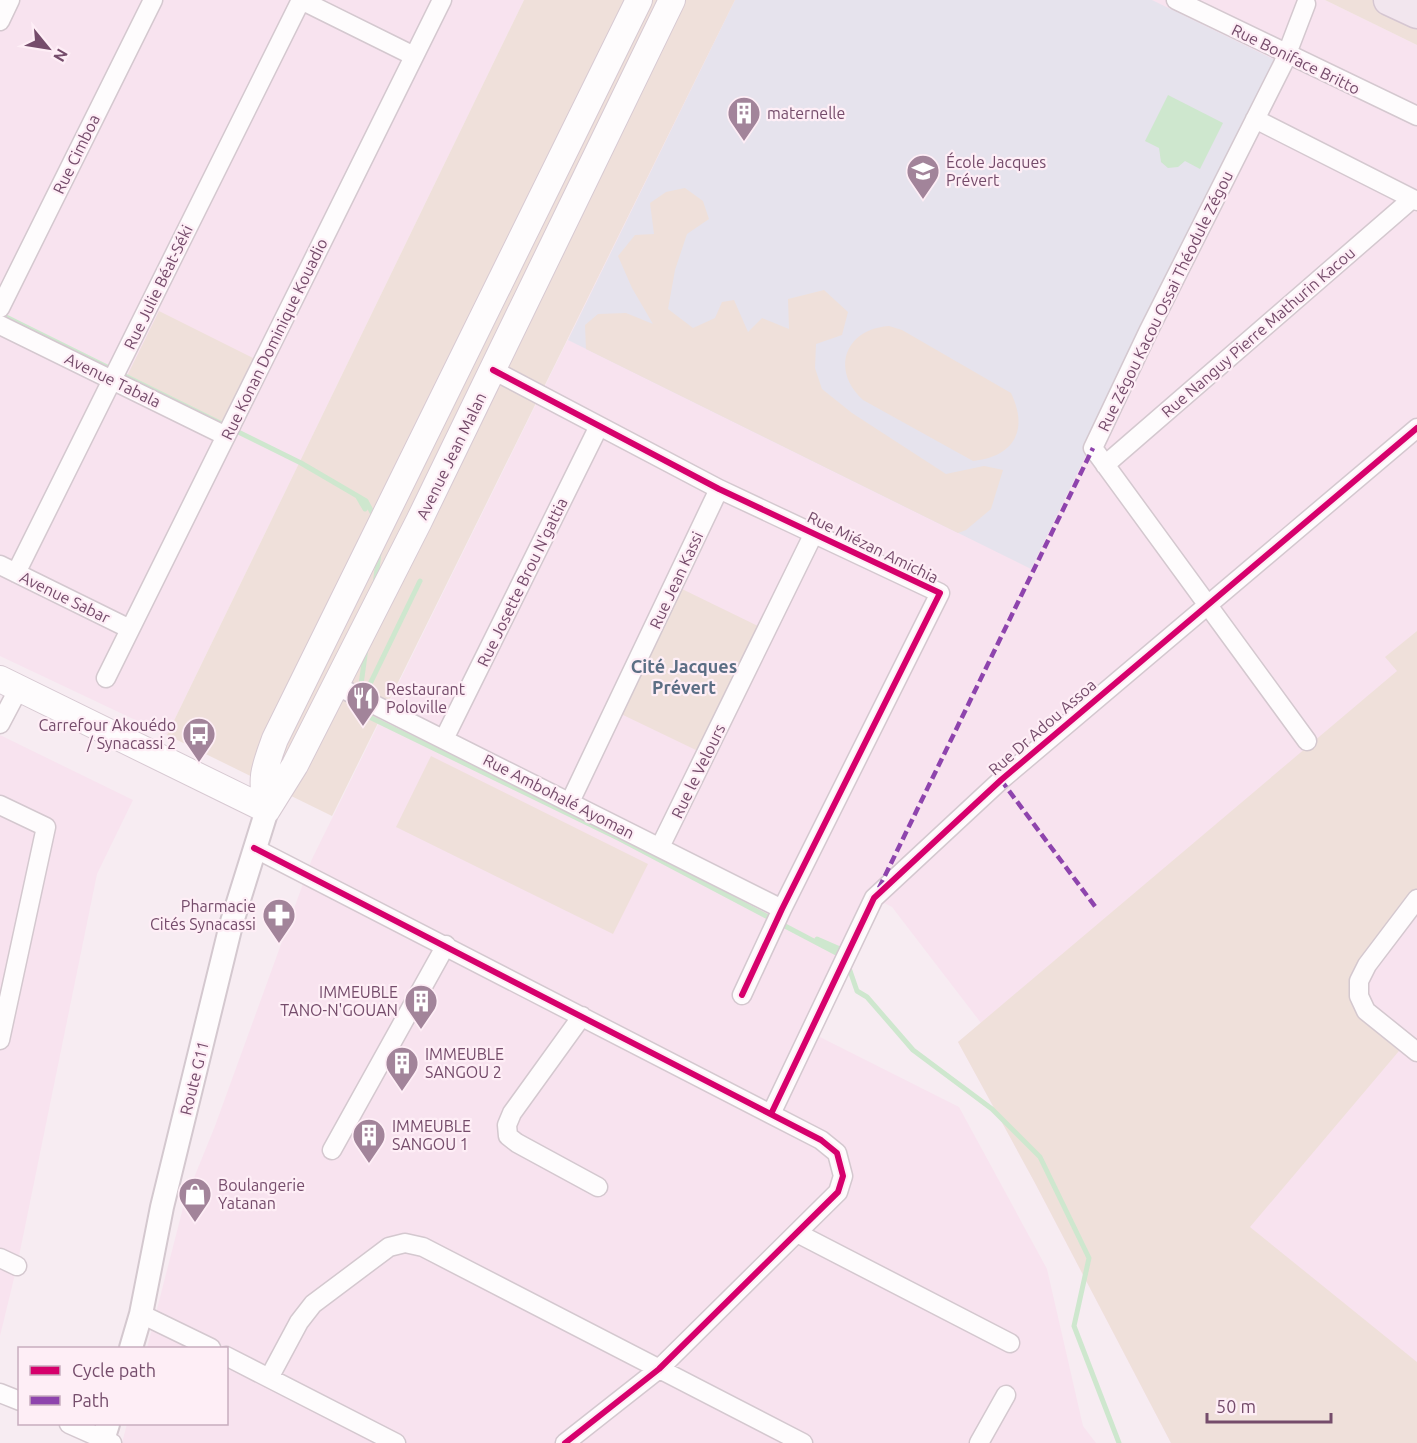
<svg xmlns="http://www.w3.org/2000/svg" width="1417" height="1443" viewBox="0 0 1417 1443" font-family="Ubuntu,sans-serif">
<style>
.residential{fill:#f8e3ef}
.education{fill:#e6e3ed}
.green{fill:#efe0da}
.water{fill:#cee7ce}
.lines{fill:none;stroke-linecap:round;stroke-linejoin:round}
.stream{stroke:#cee7ce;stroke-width:5}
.minor-casing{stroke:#d4c8cf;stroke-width:21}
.tertiary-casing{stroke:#d4c8cf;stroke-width:26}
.secondary-casing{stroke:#d7c9d2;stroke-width:28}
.trunk-casing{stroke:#d5c6d1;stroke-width:33}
.minor{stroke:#fefcfd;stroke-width:18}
.tertiary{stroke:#fefcfd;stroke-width:22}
.secondary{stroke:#fefcfd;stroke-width:26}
.trunk{stroke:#f2e6ee;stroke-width:30}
.quiet{stroke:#8e44ad;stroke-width:4.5;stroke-dasharray:9 4.5;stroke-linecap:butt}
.cycleway-casing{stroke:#feeef6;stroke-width:10}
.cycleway{stroke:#d6006c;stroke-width:6}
.labels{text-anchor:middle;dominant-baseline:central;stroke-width:4.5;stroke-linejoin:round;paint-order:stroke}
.street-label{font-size:16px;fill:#754c6b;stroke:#feeef6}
.poi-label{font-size:16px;fill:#754c6b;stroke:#feeef6;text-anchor:start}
.neighbourhood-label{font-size:18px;font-weight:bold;fill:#5b6e84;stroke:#feeef6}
</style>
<rect width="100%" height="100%" fill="#f7ecf2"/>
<path class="residential" d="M0,0h524l-357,735 -167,-79z
M735,0h590l92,45v1398h-246l-136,-260 -77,-141 23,-19 -89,-116 -22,-11 -66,133 155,78 88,162 36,157 13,17h-974l5,-19h99v-76h-79l38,-148 30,-74 97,-267z
M0,735l133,65 -36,74 -80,392 -17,70z"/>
<path class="education" d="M735,0h417l125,61 -246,508 -463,-229z"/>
<path class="green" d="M524,0h211l-403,816 -165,-81z
M1325,0h92v45z
M685,188l18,13 6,18 -22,15 -12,36 -7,39 25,19 22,-10 7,-16 12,-2 14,32 14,-14 27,11 -1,-30 36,-9 24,22 -6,23 -26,9 -1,24 7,21 30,24 94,61 38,-8 19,4 -12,39 -25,21 -8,3 -372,-184 -1,-24 13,-11 28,-1 27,11 -21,-36 -14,-32 17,-21 19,-1 -4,-31 16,-11z
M159,311l96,48 -32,64 -96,-47z
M889,326l13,4 109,63c18,37 3,64 -38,68l-110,-61c-33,-30 -18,-71 26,-74z
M682,589l78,38 -60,125 -79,-38z
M1417,631v261l-65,80 6,45 41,34 -149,176 167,135v81h-246l-136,-260 -77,-141 439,-371 -12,-14z
M431,756l217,108 -35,70 -217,-107z"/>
<path class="water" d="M1168,95l55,28 -23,46 -15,-8 -7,6 -10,1 -7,-6 -2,-14 -14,-7z"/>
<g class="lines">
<path class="stream" d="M0,314l301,149 65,38 9,17
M358,497l7,12
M375,585l4,-32
M368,688l52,-107
M360,692l6,-44
M359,701l-2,10 263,128 224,118
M817,939l23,10
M848,965l9,26 10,6 46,53 79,59 48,48 49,101 -15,68 45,117"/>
<defs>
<path id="minor" d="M1176,0l241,116
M1306,4l-23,60 -135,268 -55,116 214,293
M0,21l10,-21
M1255,119l162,82
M0,308l153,-308
M0,325l226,111
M493,370l226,119 221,104 -158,316 -40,86
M1105,465l307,-266
M0,565l130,64
M16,573l285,-573 113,56
M106,678l336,-678
M335,685l447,224
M0,724l19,-36
M444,739l155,-313
M570,802l149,-313
M0,805l46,22 -46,213
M660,847l154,-314
M254,848l567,292 16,13 6,23 -5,16 -179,177 -94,74
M1417,899l-50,66 -8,16v15l7,15 51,41
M582,1016l-70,97 -5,12 1,11 9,7 81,44
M771,1114l103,-216 127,-118 416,-352
M332,1150l114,-205
M797,1233l213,110
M0,1258l17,8
M141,1314l70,34
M226,1356l170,87
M269,1378l30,-56 14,-18 76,-57 16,-4 18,4 380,196
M0,1393l20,8
M69,1424l43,19
M979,1443l27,-48"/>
<path id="tertiary" d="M131,1348l10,-34 21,-107 69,-282 36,-115
M102,1443l6,-19"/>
<path id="secondary" d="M0,679l267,131
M267,810l28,-45 124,-244 253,-521
M267,810c-7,-32 -3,-41 8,-71l364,-739"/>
<path id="trunk" d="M1389,0l28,13"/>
</defs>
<use href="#minor" class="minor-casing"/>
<use href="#tertiary" class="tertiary-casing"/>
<use href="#secondary" class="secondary-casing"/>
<use href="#trunk" class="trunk-casing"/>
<use href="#minor" class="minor"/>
<use href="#tertiary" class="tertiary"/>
<use href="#secondary" class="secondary"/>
<use href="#trunk" class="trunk"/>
<path class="quiet" d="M1001,780l96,129
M879,888l214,-440"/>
<defs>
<path id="cycleway" d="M493,370l226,119 221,104 -158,316 -40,86
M254,848l567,292 16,13 6,23 -5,16 -179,177 -94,74
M771,1114l103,-216 127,-118 416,-352"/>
</defs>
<use href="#cycleway" class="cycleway-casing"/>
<use href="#cycleway" class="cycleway"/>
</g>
<defs>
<symbol id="building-pin" viewBox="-11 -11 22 30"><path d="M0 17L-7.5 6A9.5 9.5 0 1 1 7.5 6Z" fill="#a2849a" stroke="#feeef6"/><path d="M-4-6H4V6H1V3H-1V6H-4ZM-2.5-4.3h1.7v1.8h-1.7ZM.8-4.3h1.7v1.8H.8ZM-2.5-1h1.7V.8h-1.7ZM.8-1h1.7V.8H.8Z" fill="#fff"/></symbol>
<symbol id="school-pin" viewBox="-11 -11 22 30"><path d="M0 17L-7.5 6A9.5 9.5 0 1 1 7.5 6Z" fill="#a2849a" stroke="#feeef6"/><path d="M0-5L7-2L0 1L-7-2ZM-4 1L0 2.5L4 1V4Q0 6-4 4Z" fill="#fff"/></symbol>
<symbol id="restaurant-pin" viewBox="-11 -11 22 30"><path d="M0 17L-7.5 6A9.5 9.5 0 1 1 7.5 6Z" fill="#a2849a" stroke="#feeef6"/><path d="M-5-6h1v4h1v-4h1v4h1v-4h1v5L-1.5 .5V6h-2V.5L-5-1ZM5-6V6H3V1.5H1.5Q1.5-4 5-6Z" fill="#fff"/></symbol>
<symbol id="bus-pin" viewBox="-11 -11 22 30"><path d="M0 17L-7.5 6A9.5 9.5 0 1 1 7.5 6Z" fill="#a2849a" stroke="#feeef6"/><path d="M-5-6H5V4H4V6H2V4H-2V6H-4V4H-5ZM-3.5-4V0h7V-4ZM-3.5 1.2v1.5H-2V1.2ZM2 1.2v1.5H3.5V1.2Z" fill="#fff"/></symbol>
<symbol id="pharmacy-pin" viewBox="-11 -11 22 30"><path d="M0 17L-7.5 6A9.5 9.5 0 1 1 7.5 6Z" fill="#a2849a" stroke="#feeef6"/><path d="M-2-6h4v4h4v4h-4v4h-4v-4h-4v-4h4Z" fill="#fff"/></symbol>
<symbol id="shop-pin" viewBox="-11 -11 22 30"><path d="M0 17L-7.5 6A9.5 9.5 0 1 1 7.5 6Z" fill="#a2849a" stroke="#feeef6"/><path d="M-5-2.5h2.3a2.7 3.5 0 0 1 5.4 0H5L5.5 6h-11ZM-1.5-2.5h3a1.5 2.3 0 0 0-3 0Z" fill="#fff"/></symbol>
</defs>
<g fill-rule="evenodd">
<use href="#building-pin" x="725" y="94" width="38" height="52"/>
<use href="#school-pin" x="904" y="152" width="38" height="52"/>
<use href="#restaurant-pin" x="344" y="679" width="38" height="52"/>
<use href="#bus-pin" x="180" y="715" width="38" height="52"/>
<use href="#pharmacy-pin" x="260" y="896" width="38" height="52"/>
<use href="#building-pin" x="402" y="982" width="38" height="52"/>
<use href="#building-pin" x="383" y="1044" width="38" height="52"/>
<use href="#building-pin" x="350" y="1116" width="38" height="52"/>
<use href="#shop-pin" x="176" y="1175" width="38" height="52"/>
</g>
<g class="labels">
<g class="street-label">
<text transform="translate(1296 59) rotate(26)">Rue Boniface Britto</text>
<text transform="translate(76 154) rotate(-64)">Rue Cimboa</text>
<text transform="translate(158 287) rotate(-64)">Rue Julie Béat-Séki</text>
<text transform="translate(1165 301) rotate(-64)">Rue Zégou Kacou Ossai Théodule Zégou</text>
<text transform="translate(1258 332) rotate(-41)">Rue Nanguy Pierre Mathurin Kacou</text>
<text transform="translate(274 339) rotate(-64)">Rue Konan Dominique Kouadio</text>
<text transform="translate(113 380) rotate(26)">Avenue Tabala</text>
<text transform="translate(451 456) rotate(-64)">Avenue Jean Malan</text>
<text transform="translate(873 547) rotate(26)">Rue Miézan Amichia</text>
<text transform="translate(676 580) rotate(-65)">Rue Jean Kassi</text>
<text transform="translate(522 582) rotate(-64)">Rue Josette Brou N'gattia</text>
<text transform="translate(65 597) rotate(26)">Avenue Sabar</text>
<text transform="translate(1042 727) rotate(-41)">Rue Dr Adou Assoa</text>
<text transform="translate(698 771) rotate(-64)">Rue le Velours</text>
<text transform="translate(559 796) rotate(27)">Rue Ambohalé Ayoman</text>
<text transform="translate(194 1078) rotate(-76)">Route G11</text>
</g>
<g class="poi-label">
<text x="767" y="113">maternelle</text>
<text x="946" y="162">École Jacques<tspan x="946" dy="18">Prévert</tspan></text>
<text x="386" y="689">Restaurant<tspan x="386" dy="18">Poloville</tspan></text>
<text x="176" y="725" text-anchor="end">Carrefour Akouédo<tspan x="176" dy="18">/ Synacassi 2</tspan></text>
<text x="256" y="906" text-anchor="end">Pharmacie<tspan x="256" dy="18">Cités Synacassi</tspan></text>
<text x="398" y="992" text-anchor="end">IMMEUBLE<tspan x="398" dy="18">TANO-N'GOUAN</tspan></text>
<text x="425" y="1054">IMMEUBLE<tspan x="425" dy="18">SANGOU 2</tspan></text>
<text x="392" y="1126">IMMEUBLE<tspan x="392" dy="18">SANGOU 1</tspan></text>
<text x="218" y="1185">Boulangerie<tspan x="218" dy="18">Yatanan</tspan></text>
</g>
<g class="neighbourhood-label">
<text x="684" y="666">Cité Jacques<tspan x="684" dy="21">Prévert</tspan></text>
</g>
</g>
<rect x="18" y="1347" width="210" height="78" fill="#feeef6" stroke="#c7adbe" stroke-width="1.5"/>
<rect x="30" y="1366" width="30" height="9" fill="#d6006c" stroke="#c7adbe" stroke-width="1.5"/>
<text x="72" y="1377" font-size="18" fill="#754c6b">Cycle path</text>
<rect x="30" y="1396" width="30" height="9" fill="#8e44ad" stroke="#c7adbe" stroke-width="1.5"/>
<text x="72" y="1407" font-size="18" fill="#754c6b">Path</text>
<g transform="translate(48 48) rotate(120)" stroke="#feeef6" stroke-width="4.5" paint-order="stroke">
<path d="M0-4.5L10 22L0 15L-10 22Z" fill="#754c6b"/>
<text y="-9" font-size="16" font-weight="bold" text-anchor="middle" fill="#754c6b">N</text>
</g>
<path d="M1207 1413v9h124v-9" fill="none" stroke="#754c6b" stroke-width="3"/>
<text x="1216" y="1413" font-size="18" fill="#754c6b" stroke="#feeef6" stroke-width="4.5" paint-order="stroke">50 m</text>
</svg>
